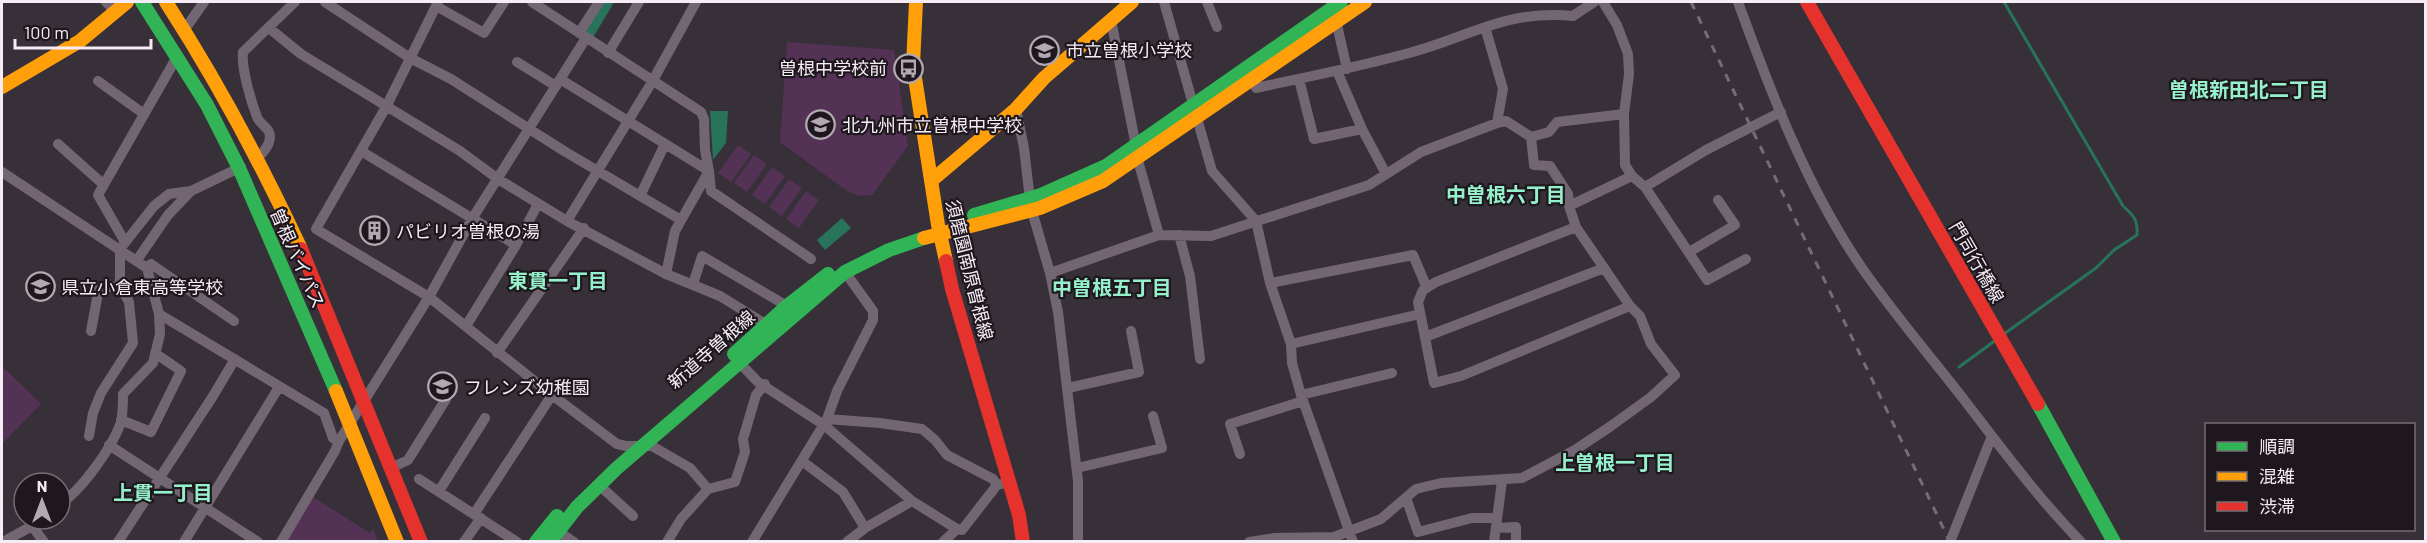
<svg xmlns="http://www.w3.org/2000/svg" width="2427" height="543" viewBox="0 0 2427 543" font-family="Barlow,'Noto Sans JP',sans-serif">
<style>
.green{fill:#543255}
.water{fill:#28745b}
.lines{fill:none;stroke-linecap:round;stroke-linejoin:round}
.stream{stroke:#28745b;stroke-width:3}
.river{stroke:#28745b;stroke-width:16}
.street{stroke:#726672;stroke-width:10}
.fast{stroke:#30b455;stroke-width:14}
.slow{stroke:#ff9f0a;stroke-width:14}
.jam{stroke:#e5322d;stroke-width:14}
.rail{stroke:#766c77;stroke-width:3;stroke-dasharray:8 8;stroke-linecap:butt}
.labels{text-anchor:middle;dominant-baseline:central;stroke-width:4.5;stroke-linejoin:round;paint-order:stroke}
.poi-label{font-size:18px;fill:#f5ecf5;stroke:#1e181e;text-anchor:start}
.street-label{font-size:18px;fill:#f5ecf5;stroke:#1e181e}
.neighbourhood-label{font-size:20px;font-weight:bold;fill:#97f0cc;stroke:#1e181e}
</style>
<rect width="100%" height="100%" fill="#373038"/>
<path class="green" d="M787,42l107,8 14,96 -36,49 -13,1 -12,-5 -67,-49z
M738,145l13,9 -20,28 -13,-9z
M754,155l13,9 -20,28 -13,-9z
M772,167l13,9 -20,28 -13,-9z
M789,179l13,9 -20,28 -13,-9z
M806,191l13,9 -20,28 -13,-9z
M4,368l37,36 -39,40v-74z
M313,497l57,36 3,-4 5,12 -92,1z"/>
<path class="water" d="M710,111h18l-2,32 -13,17z
M842,218l9,10 -26,22 -8,-10z"/>
<g class="lines">
<path class="stream" d="M2004,334l92,-66 18,-18 23,-15c1,-15 -3,-19 -14,-29l-119,-204
M1959,367l37,-27"/>
<path class="river" d="M587,32l18,-30"/>
<path class="street" d="M106,2l10,10
M325,2l85,56 41,21 113,72 117,69
M438,2l-52,105 -70,122 113,68 123,98 65,49 9,2h26l38,22 18,21 27,-7 10,-30 -2,-13 13,-44 9,-11
M532,2l169,110 3,7 1,31 4,21 -34,60 -9,43
M1164,2l48,169 44,50 14,62 21,61 1,19 9,32 52,147
M1207,2l10,25
M1603,2l14,23 11,29 1,20 -5,40 1,51 7,11 13,11 61,-37 75,-38
M1738,2c33,91 69,186 124,266 32,46 69,89 103,133 37,48 74,98 116,141
M436,6l48,27 20,-31
M1335,16l12,53
M1111,20l25,126
M269,28l32,26 159,97 38,28 69,42 99,53 54,22 52,32
M185,29l19,-27
M579,33l20,-31
M608,53l31,-51
M517,62l39,24
M560,79l149,92 2,20 100,68
M1299,79l15,60 48,-10 -25,-58
M98,81l46,33
M1256,88c51,-11 102,-21 153,-35 60,-16 98,-44 164,-37l21,-14
M1016,109l8,39 6,52
M1497,123l9,-2 25,16 18,-5 8,-10 67,-8
M1362,129l24,45
M1531,137l3,28 16,1 18,28 1,12
M58,144l46,41
M361,151l155,94 22,-41
M1137,157l22,78
M255,159c8,-5 18,-17 14,-27 -3,-6 -10,-9 -12,-15 -6,-16 -16,-49 -14,-65l52,-50
M2,172l145,96 12,46 1,20 -7,29 -30,31c0,9 0,19 -2,28 -8,24 -39,68 -61,82
M1645,187l62,93 39,-21
M640,196l25,-52
M1032,211l18,62 8,39 20,169v61
M567,221l85,-139 44,-80
M1576,227l-140,55 -13,8 -5,12 16,81 27,-7 169,-70
M1179,235l11,41 10,83
M125,242l-27,-47 80,-140
M1689,252l46,-27 -17,-25
M137,260l31,-45 23,-24 50,-24
M147,268l4,-4 83,57
M1050,273l109,-38 52,1 158,-51 52,-33 76,-29 6,-34 -18,-62
M1270,283l143,-28 14,33
M693,284l9,-28 85,50
M159,314l165,99 9,25 6,3
M466,326l50,-81
M91,331l8,-43 21,-2
M1425,337l179,-69
M1291,344l129,-30
M497,353l87,-125
M735,358l23,24 66,43 88,76 45,28 5,1 35,-45 13,-3
M1068,388l71,-16 -8,-41
M1301,395l91,-22
M827,419l53,4 42,6 13,11 12,15 46,24 4,6
M121,420l30,12 30,-61 -26,-18
M89,436l4,-23 8,-20 32,-50 -4,-41 -9,-16v-37l34,-43 15,-12 22,-3
M109,445l149,97
M1240,454l-10,-30 73,-23
M802,461l41,31 22,36 47,-27
M391,468l17,-8 38,-61
M1077,468l85,-20 -9,-32
M419,479l98,63
M599,485l34,31
M439,491l46,-73
M1406,498l12,34 54,-14h25
M474,514l78,-119
M32,526l12,16
M1496,528l20,-1v15
M558,531l16,11
M3,542l29,-16 7,-7
M118,542l95,-146 22,-37
M184,542l95,-155
M281,542l54,-91 4,-10 90,-144 43,-78 114,-181
M464,542l17,-24
M667,542l14,-23 27,-30
M752,542l75,-123 10,-28 36,-71v-9l-28,-39
M847,542l18,-14
M943,542l14,-13
M1249,542l26,-4 59,-1 47,-18 35,-30 25,-6 81,-5 53,-28 36,-24 40,-29 24,-22 -24,-31 -11,-28 -10,-10 -54,-79 -7,-21 63,-30
M1494,542l8,-61
M1950,542l42,-106"/>
<path class="fast" d="M142,2l65,103 32,63 97,223
M974,215l67,-20 65,-29 235,-164
M734,354l53,-48 41,-32
M2038,404l76,138
M536,542l21,-26
M550,542l27,-35 40,-39 228,-196 44,-22 35,-12"/>
<path class="slow" d="M166,2c51,79 95,161 135,247
M916,2l-3,63 25,160 8,36
M2,87l78,-46 47,-39
M931,181l85,-72 28,-31 88,-76
M924,238l116,-30 63,-27 262,-179
M336,391l61,151"/>
<path class="jam" d="M1807,2l231,402
M301,249l120,293
M946,261l6,28 67,226 4,27"/>
<path class="rail" d="M1691,2l259,540"/>
</g>
<defs>
<symbol id="school-ring" viewBox="-11 -11 22 22"><circle r="9.5" fill="#1e181e" stroke="#b2aab3" stroke-width="1.5"/><path d="M0-5L7-2L0 1L-7-2ZM-4 1L0 2.5L4 1V4Q0 6-4 4Z" fill="#b2aab3"/></symbol>
<symbol id="bus-ring" viewBox="-11 -11 22 22"><circle r="9.5" fill="#1e181e" stroke="#b2aab3" stroke-width="1.5"/><path d="M-5-6H5V4H4V6H2V4H-2V6H-4V4H-5ZM-3.5-4V0h7V-4ZM-3.5 1.2v1.5H-2V1.2ZM2 1.2v1.5H3.5V1.2Z" fill="#b2aab3"/></symbol>
<symbol id="building-ring" viewBox="-11 -11 22 22"><circle r="9.5" fill="#1e181e" stroke="#b2aab3" stroke-width="1.5"/><path d="M-4-6H4V6H1V3H-1V6H-4ZM-2.5-4.3h1.7v1.8h-1.7ZM.8-4.3h1.7v1.8H.8ZM-2.5-1h1.7V.8h-1.7ZM.8-1h1.7V.8H.8Z" fill="#b2aab3"/></symbol>
</defs>
<g fill-rule="evenodd">
<use href="#school-ring" x="1028" y="34" width="33" height="33"/>
<use href="#bus-ring" x="892" y="52" width="33" height="33"/>
<use href="#school-ring" x="804" y="108" width="33" height="33"/>
<use href="#building-ring" x="358" y="214" width="33" height="33"/>
<use href="#school-ring" x="24" y="270" width="33" height="33"/>
<use href="#school-ring" x="426" y="370" width="33" height="33"/>
</g>
<g class="labels">
<g class="poi-label">
<text x="1066" y="50">市立曽根小学校</text>
<text x="887" y="68" text-anchor="end">曽根中学校前</text>
<text x="842" y="125">北九州市立曽根中学校</text>
<text x="396" y="231">パビリオ曽根の湯</text>
<text x="61" y="287">県立小倉東高等学校</text>
<text x="464" y="387">フレンズ幼稚園</text>
</g>
<g class="street-label">
<text transform="translate(298 258) rotate(66)">曽根バイパス</text>
<text transform="translate(1977 262) rotate(60)">門司行橋線</text>
<text transform="translate(970 270) rotate(76)">須磨園南原曽根線</text>
<text transform="translate(711 349) rotate(-41)">新道寺曽根線</text>
</g>
<g class="neighbourhood-label">
<text x="2249" y="89">曽根新田北二丁目</text>
<text x="1506" y="194">中曽根六丁目</text>
<text x="558" y="280">東貫一丁目</text>
<text x="1112" y="287">中曽根五丁目</text>
<text x="1615" y="462">上曽根一丁目</text>
<text x="163" y="492">上貫一丁目</text>
</g>
</g>
<rect width="2427" height="543" fill="none" stroke="#f5ecf5" stroke-width="6"/>
<rect x="2205" y="423" width="210" height="108" fill="#1e181e" stroke="#746d74" stroke-width="1.5"/>
<rect x="2217" y="442" width="30" height="9" fill="#30b455" stroke="#746d74" stroke-width="1.5"/>
<text x="2259" y="453" font-size="18" fill="#f5ecf5">順調</text>
<rect x="2217" y="472" width="30" height="9" fill="#ff9f0a" stroke="#746d74" stroke-width="1.5"/>
<text x="2259" y="483" font-size="18" fill="#f5ecf5">混雑</text>
<rect x="2217" y="502" width="30" height="9" fill="#e5322d" stroke="#746d74" stroke-width="1.5"/>
<text x="2259" y="513" font-size="18" fill="#f5ecf5">渋滞</text>
<g transform="translate(42 501)"><circle r="28" fill="#1e181e" stroke="#746d74" stroke-width="1.5"/>
<path d="M0-4.5L10 22L0 15L-10 22Z" fill="#b2aab3"/>
<text y="-9" font-size="16" font-weight="bold" text-anchor="middle" fill="#f5ecf5">N</text>
</g>
<path d="M15 39v9h136v-9" fill="none" stroke="#f5ecf5" stroke-width="3"/>
<text x="24" y="39" font-size="18" fill="#f5ecf5" stroke="#1e181e" stroke-width="4.5" paint-order="stroke">100 m</text>
</svg>
